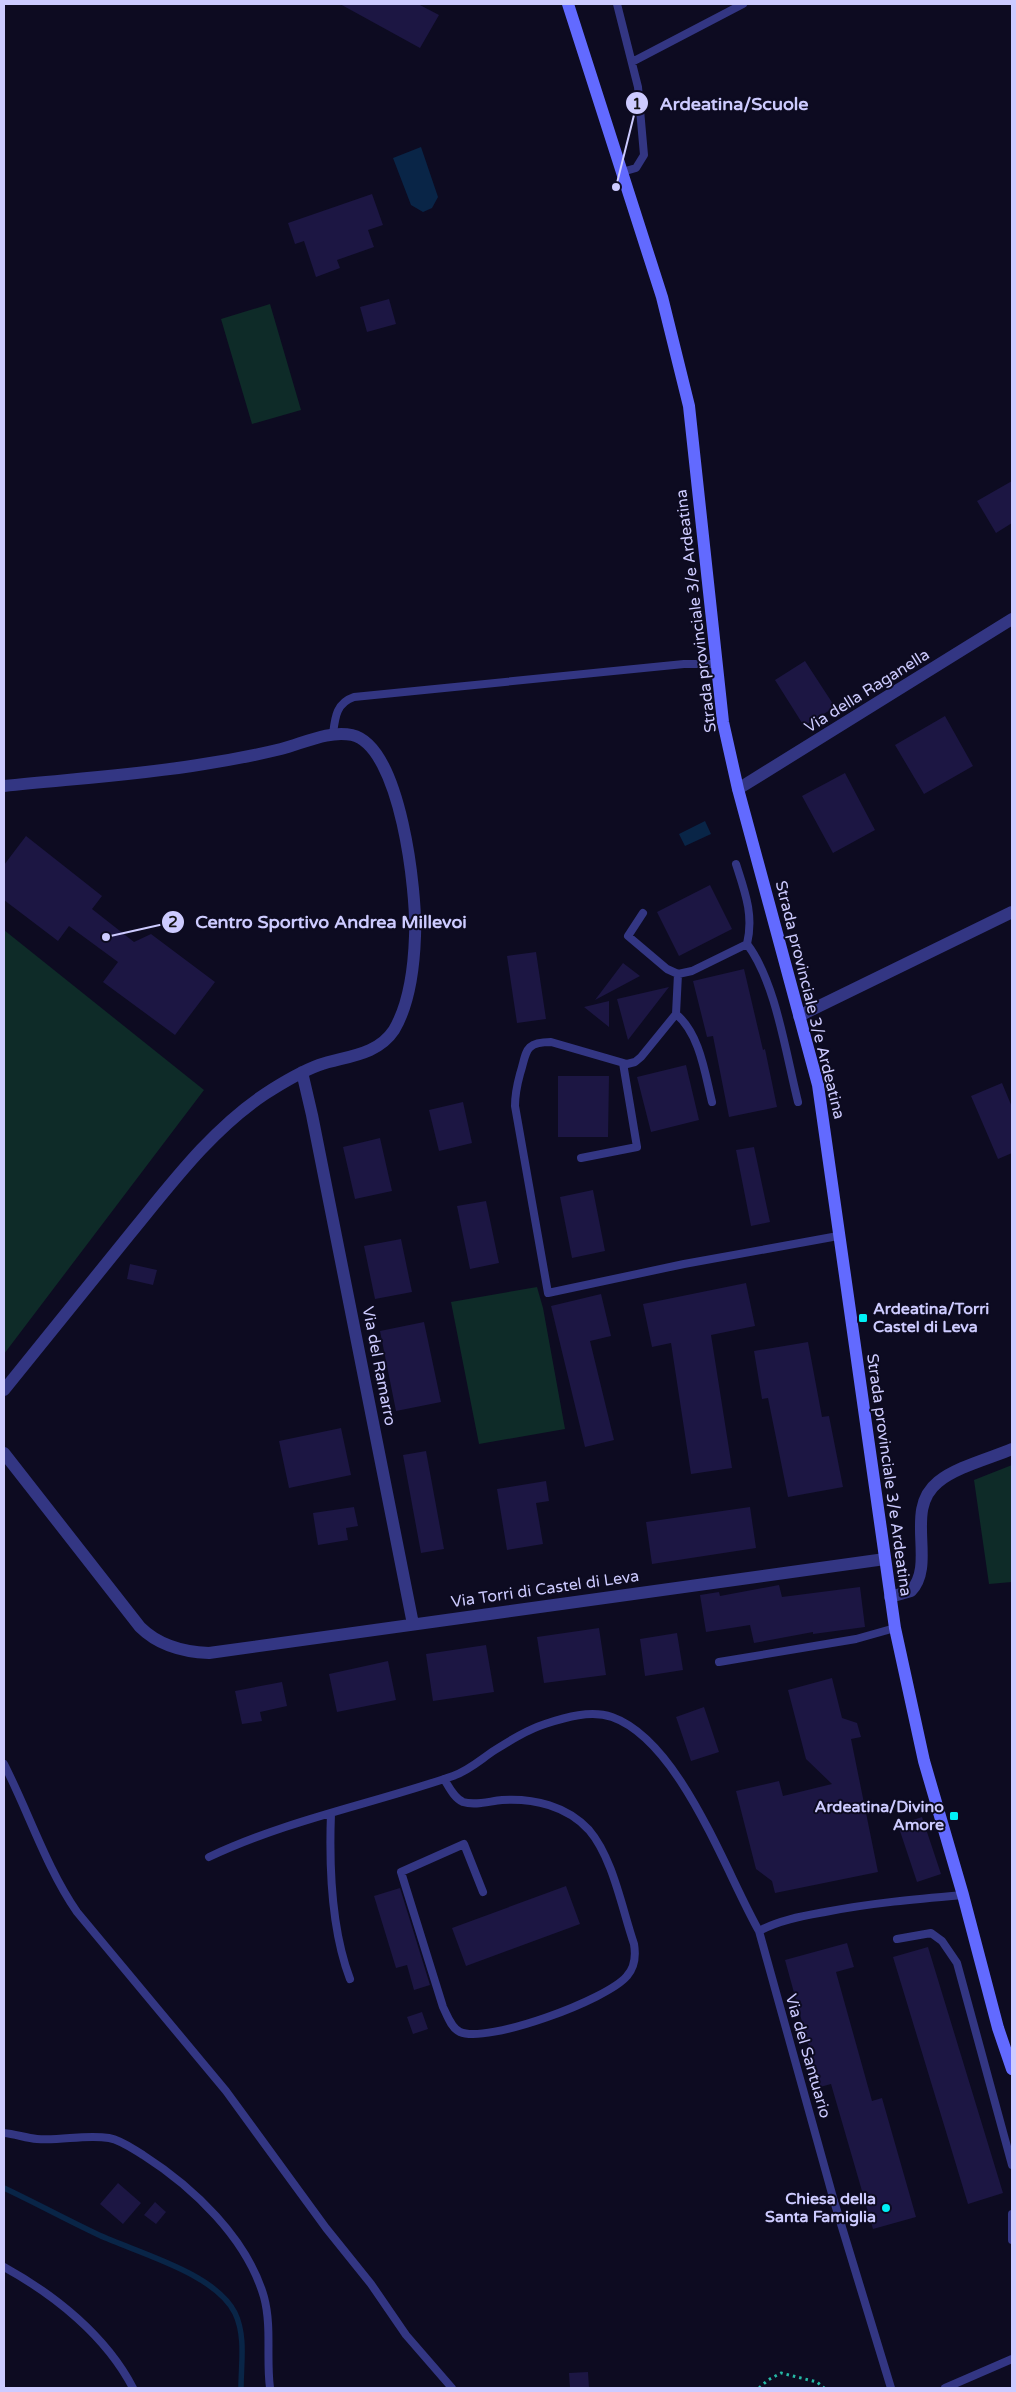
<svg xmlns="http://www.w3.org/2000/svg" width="1016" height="2392" viewBox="0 0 1016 2392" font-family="'Varela Round',sans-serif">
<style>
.green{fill:#0e2b28}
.water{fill:#092547}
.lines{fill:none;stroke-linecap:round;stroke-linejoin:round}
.stream{stroke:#092547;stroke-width:5.5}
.building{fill:#1c1643}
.path{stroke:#26b8a5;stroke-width:3;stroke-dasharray:2.5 4;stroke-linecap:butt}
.service{stroke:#333683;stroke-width:8}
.minor{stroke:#333683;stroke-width:12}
.secondary{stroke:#626aff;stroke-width:12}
.poi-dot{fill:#00f0f6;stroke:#0d0b21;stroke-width:2}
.labels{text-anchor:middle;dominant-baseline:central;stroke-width:4;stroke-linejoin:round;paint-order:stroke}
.street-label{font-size:16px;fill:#cdcbff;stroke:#0d0b21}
.poi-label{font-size:16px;font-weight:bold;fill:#cdcbff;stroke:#0d0b21;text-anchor:end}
.leader{fill:none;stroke:#cdcbff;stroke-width:2}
.callout-dot{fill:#cdcbff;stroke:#0d0b21;stroke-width:2}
.mark-label{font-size:15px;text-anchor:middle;font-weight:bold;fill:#111}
.callout-label{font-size:18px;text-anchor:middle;font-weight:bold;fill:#cdcbff;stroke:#0d0b21;stroke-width:4;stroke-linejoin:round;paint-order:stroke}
</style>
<rect width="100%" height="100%" fill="#0d0b21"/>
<path class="green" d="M270,304l31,106 -49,14 -31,-105z
M4,930l200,160 -200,264z
M537,1287l6,21 22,121 -86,15 -28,-142z
M1012,1465v117l-23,2 -15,-104z"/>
<path class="water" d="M421,147l17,50 -6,11 -9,4 -12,-7 -18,-47z
M705,821l6,13 -26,12 -6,-12z"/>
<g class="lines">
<path class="stream" d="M4,2188c32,15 63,32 95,47 39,18 116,38 136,78 11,23 6,51 6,75"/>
</g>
<path class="building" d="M340,4h78l21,11 -19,33z
M372,194l11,31 -15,5 6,17 -37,13 3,8 -24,9 -12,-36 -9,3 -7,-21z
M389,299l7,25 -29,8 -7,-25z
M1012,481v42l-16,10 -19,-32z
M805,661l30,46 -31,19 -29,-46z
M945,716l28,50 -49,28 -29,-49z
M845,773l30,57 -42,23 -31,-57z
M26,836l76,60 -10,13 42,33 17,-8 64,48 -40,53 -72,-53 15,-20 -49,-36 -11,15 -54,-41v-35z
M710,885l22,44 -53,27 -22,-44z
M536,952l10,67 -29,4 -10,-67z
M623,963l17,13 -45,24z
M744,969l19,81 2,-1 12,58 -48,10 -16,-81 -6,1 -14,-56z
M669,987l-41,53 -11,-41z
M609,1001v26l-25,-20z
M686,1065l13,55 -48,12 -14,-55z
M558,1076h51l-1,61h-50z
M1002,1083l10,24v46l-14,6 -27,-63z
M463,1102l9,41 -33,8 -10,-41z
M380,1138l12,53 -37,8 -12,-52z
M754,1147l16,75 -19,4 -15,-76z
M593,1190l12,61 -33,7 -12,-61z
M486,1201l13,62 -29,6 -13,-63z
M401,1239l11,53 -37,7 -11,-53z
M130,1264l27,6 -4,15 -26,-6z
M746,1283l9,43 -44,9 21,133 -41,6 -20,-131 -19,4 -9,-43z
M601,1294l10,42 -21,5 24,99 -29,7 -34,-141z
M424,1322l17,80 -45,9 -16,-80z
M808,1342l14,75 7,-1 14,71 -55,10 -20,-99 -6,1 -8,-48z
M341,1428l10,47 -62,13 -10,-47z
M426,1451l18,98 -23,4 -18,-98z
M546,1481l3,20 -13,2 7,41 -36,6 -10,-61z
M354,1507l4,19 -12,2 2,12 -30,5 -5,-32z
M750,1507l6,41 -104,16 -6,-42z
M779,1585l3,12 78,-10 5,40 -52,7v-2l-59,11 -4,-18 -44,7 -6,-37 19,-3 1,4z
M599,1628l7,47 -62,8 -7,-46z
M677,1633l6,37 -38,6 -5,-37z
M486,1645l8,47 -61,9 -7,-47z
M388,1661l8,39 -59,12 -8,-38z
M832,1678l10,40 15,5 4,14 -10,2 27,133 -103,21 -3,-12 -16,-12 -20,-78 43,-10 4,15 49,-12 -26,-25 -18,-69z
M282,1682l5,24 -27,6 2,9 -20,3 -7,-33z
M704,1707l15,45 -28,9 -15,-44z
M922,1817l19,57 -24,8 -19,-57z
M566,1886l14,38 -114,42 -14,-38z
M400,1888l30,97 -16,5 -7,-25 -11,3 -22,-72z
M847,1943l7,24 -18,5 36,129 10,-3 34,119 -43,12 -42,-145 -11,3 -35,-127z
M928,1947l75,246 -35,11 -75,-247z
M422,2012l6,17 -15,5 -6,-17z
M118,2183l23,20 -18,21 -23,-20z
M155,2202l11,10 -10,12 -12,-9z
M588,2372l1,16h-19l-1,-15z"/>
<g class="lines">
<path class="path" d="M759,2388l9,-8 13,-7 36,9 7,6"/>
<path class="service" d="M617,4l21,83 6,68 -8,13 -14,4
M632,62l111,-58
M333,734c2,-16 3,-31 21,-37l330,-33h32
M736,864c9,28 18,51 11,80
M643,913l-15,23 39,33 11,5
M676,1014c24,20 29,60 36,88
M798,1102c-12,-47 -22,-120 -51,-158l-55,27 -14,3 -2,40 -35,43 -6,5 -8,2 -76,-22c-28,0 -24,11 -31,32 -3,11 -5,20 -5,32l33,187 136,-29 154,-28
M581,1158l56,-11 -14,-84
M719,1662l137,-23 39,-11
M4,1764c25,49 42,103 73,148l149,179 100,137 45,56 35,51 46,53
M444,1779c5,8 10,19 19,23 12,4 27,-1 39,-2 32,-2 65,6 87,30 24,28 33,79 45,114 2,12 1,23 -7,32 -20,24 -140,68 -167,56 -9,-4 -13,-17 -17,-25l-42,-135 63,-28 19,48
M331,1813c-2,53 0,116 19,166
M209,1857c78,-37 163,-53 244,-81 17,-6 28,-17 42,-26 16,-10 32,-20 50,-26 21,-7 46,-14 67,-7 68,24 113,154 147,214
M897,1939l34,-6 11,8 15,22 55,202
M4,2133c11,1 22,5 33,6 25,2 48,-5 72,-1 12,2 24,11 34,17 50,32 104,83 121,142 8,30 2,61 6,91
M1012,2214v26
M4,2267c51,28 102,69 129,121
M891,2388l-57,-187 -75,-270c20,-11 44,-15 66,-19 46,-9 92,-13 138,-17
M945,2388l67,-29"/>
<path class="minor" d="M4,786c66,-7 134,-11 200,-22 26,-4 52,-9 77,-15 23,-6 48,-19 71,-14 49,11 65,158 63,201 -1,30 -5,67 -21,94 -17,26 -49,26 -75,35 -19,7 -37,18 -54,29 -54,36 -94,90 -135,140 -42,52 -84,104 -126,156
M738,789l274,-170
M799,1016l213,-104
M302,1072l10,43 101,509
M4,1453l136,174c19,19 43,25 69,26l676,-94
M890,1597l21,-6c26,-28 -8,-81 27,-109 18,-15 53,-24 74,-33"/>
<path class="secondary" d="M568,4l94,293 27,109 34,316 15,67 80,296 77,543 29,133 39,134 35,133 14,41"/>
</g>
<g class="poi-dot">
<rect x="858" y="1313" width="10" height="10" rx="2.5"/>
<rect x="949" y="1811" width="10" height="10" rx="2.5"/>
<circle cx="886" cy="2208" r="5"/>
</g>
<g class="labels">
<g class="street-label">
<text transform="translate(696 611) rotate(-97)">Strada provinciale 3/e Ardeatina</text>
<text transform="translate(867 691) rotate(-32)">Via della Raganella</text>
<text transform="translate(810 1000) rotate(76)">Strada provinciale 3/e Ardeatina</text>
<text transform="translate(379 1366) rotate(79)">Via del Ramarro</text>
<text transform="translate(889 1475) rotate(82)">Strada provinciale 3/e Ardeatina</text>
<text transform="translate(545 1589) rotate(-8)">Via Torri di Castel di Leva</text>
<text transform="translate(808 2056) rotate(74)">Via del Santuario</text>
</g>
<g class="poi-label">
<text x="873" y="1309" text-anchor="start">Ardeatina/Torri<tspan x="873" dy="18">Castel di Leva</tspan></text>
<text x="944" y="1807">Ardeatina/Divino<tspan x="944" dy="18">Amore</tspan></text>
<text x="876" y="2199">Chiesa della<tspan x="876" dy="18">Santa Famiglia</tspan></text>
</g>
</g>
<path class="leader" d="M616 187L637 103M106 937L173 922"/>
<g class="callout-dot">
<circle cx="616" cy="187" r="5"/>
<circle cx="106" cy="937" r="5"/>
<circle cx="637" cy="103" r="12"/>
<circle cx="173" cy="922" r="12"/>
</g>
<g class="mark-label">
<text x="637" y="109">1</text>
<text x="173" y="927">2</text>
</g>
<g class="callout-label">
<text x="734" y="110">Ardeatina/Scuole</text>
<text x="331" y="928">Centro Sportivo Andrea Millevoi</text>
</g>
<rect width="1016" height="2392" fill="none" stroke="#cdcbff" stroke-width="10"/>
</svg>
